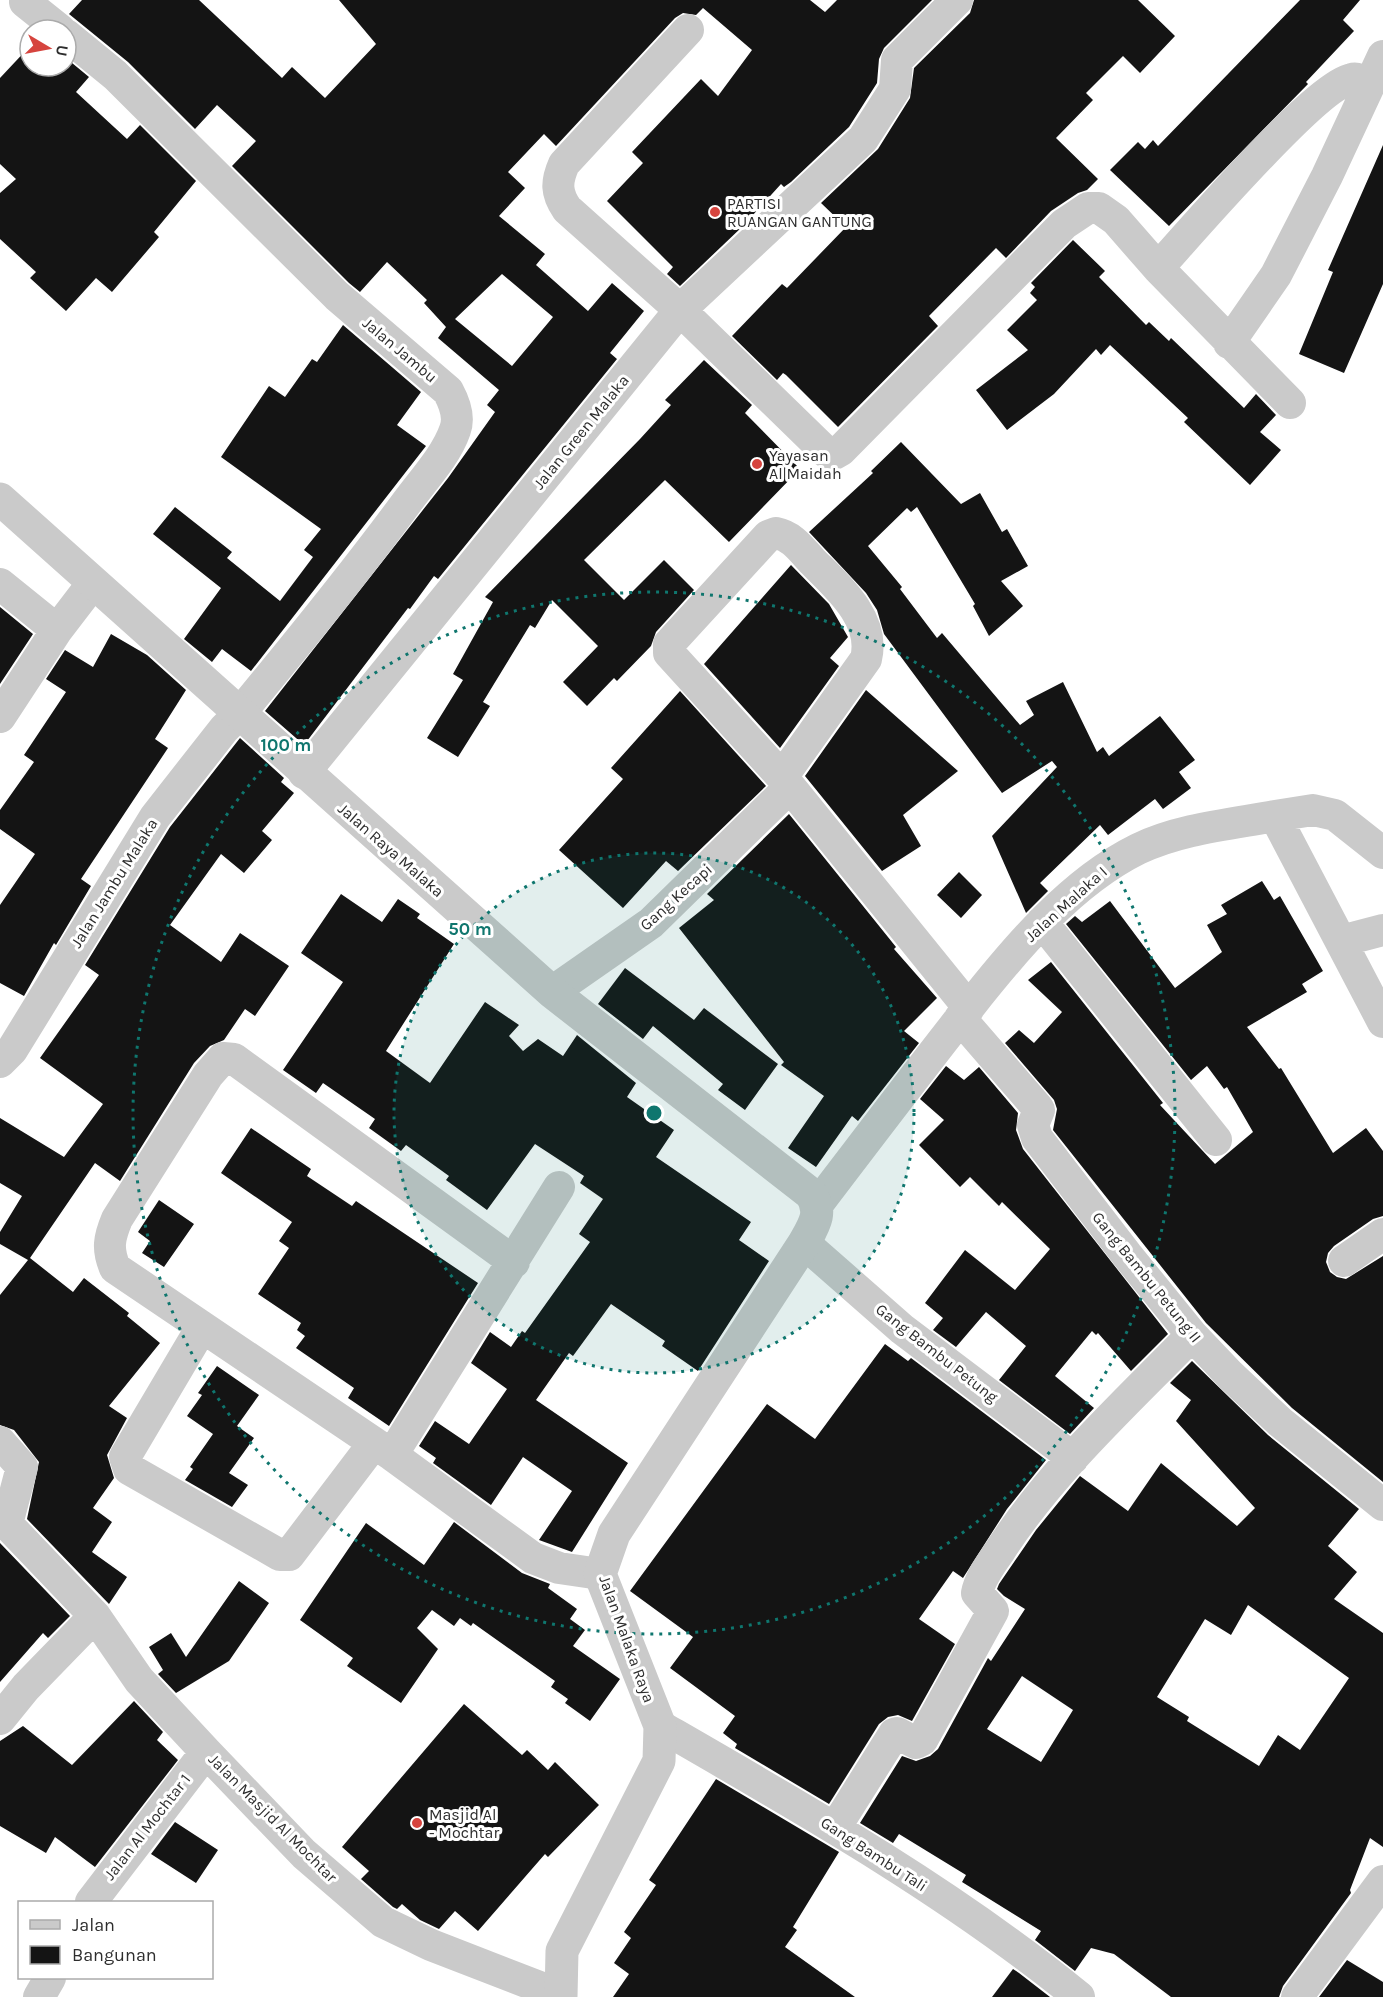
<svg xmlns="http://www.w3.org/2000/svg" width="1383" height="1997" viewBox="0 0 1383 1997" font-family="Karla,sans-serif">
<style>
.building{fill:#141414;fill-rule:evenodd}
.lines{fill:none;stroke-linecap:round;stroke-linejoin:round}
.minor{stroke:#cacaca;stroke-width:32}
.tertiary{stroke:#cacaca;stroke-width:33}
.ring{fill:none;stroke:#0f766e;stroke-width:3;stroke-dasharray:3 6}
.poi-dot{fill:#d6443e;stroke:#fff;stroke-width:2}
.labels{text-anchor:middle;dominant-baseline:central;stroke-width:6;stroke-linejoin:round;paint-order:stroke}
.poi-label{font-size:16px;fill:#2d2d2d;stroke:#fff;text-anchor:start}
.street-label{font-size:16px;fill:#2d2d2d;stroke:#fff}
.centre{fill:#0f766e;stroke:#fff;stroke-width:3}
.ring-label{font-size:18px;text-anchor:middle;font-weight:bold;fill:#0f766e;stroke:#fff;stroke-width:6;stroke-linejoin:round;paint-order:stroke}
</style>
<rect width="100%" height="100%" fill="#fff"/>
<path class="building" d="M82,0h117l83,78 10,-11 33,31 51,-54 -37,-44h471l15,12 12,-12h95l-48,48 -5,11 -2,24 -28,44 -58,55 -7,5 -3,-3 -38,42 -63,60 -13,-12 6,-7 -66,-66 36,-38 -11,-11 69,-73 17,17 34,-46 -49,-42 -7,7 -13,-2 -8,5 -119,128 -12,-12 -36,38 17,16 -26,28 46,38 -9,11 52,46 24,-28 32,28 -34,42 7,6 -179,220 -4,-3 -24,33 -2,-1 -104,137 -39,-34 183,-233 47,-66 -8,-7 12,-15 -61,-52 8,-11 -22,-24 3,-3 -40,-38 -27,30 -11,-9 -117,-117 24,-25 -39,-36 -22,24 -67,-67 -59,-48zM502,274l51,43 -41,49 -57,-47z
M974,0h164l37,36 -35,37 -17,-17 -37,37 7,7 -37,38 42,41 -11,11 -9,3 -27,18 -45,47 -10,-10 -67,68 9,10 -100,101 -52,-52 -3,-2 -6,7 -45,-44 50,-52 5,4 59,-61 -25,-24 57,-54 32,-51 4,-30 56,-55z
M1300,0h60l-17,20 11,11 -48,51 2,2 -139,142 -59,-56 28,-28 7,7 8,-9 5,6z
M30,46v20h36v-8l23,19 -13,15 51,47 13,-14 56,56 -42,51 5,5 -47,55 -16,-14 -30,33 -36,-33 6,-6 -36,-33v-46l16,-14 -16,-15v-86z
M1383,145v139l-39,89 -45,-19 34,-82 -5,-2z
M1073,240l32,31 -6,6 47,48 3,-3 20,19 2,-3 73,70 12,-14 20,21 -16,17 21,18 -31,35 -66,-63 4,-4 -78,-73 -9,10 -5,-6 -42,45 -47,36 -31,-40 52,-40 -21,-20 30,-30 -7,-7 5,-6 -4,-4z
M343,325l78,67 -24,33 29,21 -175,225 -29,-22 -10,13 -28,-23 37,-51 -68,-54 22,-27 57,45 -5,6 53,43 33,-44 -9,-7 17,-21 -100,-72 48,-71 16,11 27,-38 5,3z
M704,360l48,45 -7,8 54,55 -3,5 -67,69 -64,-62 -81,80 40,40 40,-40 30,30 -38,42 -5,14 -34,35 -3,-3 -27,28 -24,-24 35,-36 -46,-46 -17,28 -5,-3 -47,77 7,4 -32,51 -31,-19 36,-58 -10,-6 40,-72 -8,-5 155,-158 31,-34 -6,-5z
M901,442l60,62 19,-11 22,39 5,-3 21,37 -27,15 22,25 -34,30 -16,-30 2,-2 -58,-97 -6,5 -4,-4 -39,38 34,41 -2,2 37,49 5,-5 78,92 14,-10 -8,-14 37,-19 34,70 6,-5 6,9 51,-40 35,44 -16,12 12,16 -28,21 -8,-10 -47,36 -8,-10 -60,58 8,8 -22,22 -34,-77 65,-69 -5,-6 -50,32 -118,-159 -7,-24 -11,-17 -57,-61 64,-59 -2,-2z
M791,565l38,39 19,33 -18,21 9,8 -59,82 -76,-84z
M0,607l33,27 -33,50z
M111,634l36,21 39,35 -31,49 13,9 -87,131 10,7 -35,59 -2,-2 -30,53 -24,-13v-78l35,-51 -35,-25v-19l34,-48 -10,-7 42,-63 -20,-13 19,-29 28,17z
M866,690l92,81 -55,44 18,31 -39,25 -77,-95z
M680,691l86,95 -88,85 -12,-10 -43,47 -64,-58 64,-71 -12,-11z
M240,738l44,40 -3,4 13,11 -32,38 10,9 -28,33 -23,-19 -51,71 51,37 19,-29 49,33 -34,50 -10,-7 -21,31 -14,6 -16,17 -74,118 -25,-18 -65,95 43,34 11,-14 45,35 -2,3 33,27 -51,63 18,12 -20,37 7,23 -21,30 19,14 -20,30 35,25 -18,27 -82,-85 12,-57 -25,-32 -14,-5v-130l28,-35 -28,-16v-12l22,-36 -22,-13v-65l64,39 39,-53 -63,-46 59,-83 -14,-10 85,-138z
M789,814l107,133 -2,2 43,49 -33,33 15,12 -61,78 -6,-5 -36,51 -28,-19 36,-52 -43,-31 3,-3 -105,-134 35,-28 -7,-6z
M959,872l23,23 -21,23 -24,-23z
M1262,881l12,19 6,-4 43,75 -21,13 5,8 -60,35 32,42 2,-1 52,85 33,-25 17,23v65l-10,3 -39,27 -6,7 -2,9 4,10 7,5 9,2 37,-23v226l-91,-74 -86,-85 -153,-193 4,-21 -3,-9 -49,-57 14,-13 15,13 28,-31 -34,-32 23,-18 112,141 -3,2 55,59 38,-32 -26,-45 -3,2 -17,-23 -16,14 -125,-156 9,-8 7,6 28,-21 65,87 47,-36 -15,-27 20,-11 -6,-9z
M341,894l41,28 16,-23 22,15 -3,4 37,26 -68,107 44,32 55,-81 34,23 -10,11 14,15 15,-12 25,17 14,-21 59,48 -9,14 47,33 -18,27 95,65 -12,18 30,21 -71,110 -36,-25 3,-5 -54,-37 -38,52 -4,-3 -33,47 92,63 -56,89 -33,-12 33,-49 -49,-34 -32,48 -58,-42 3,-5 -17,-12 16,-25 34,23 38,-55 -36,-26 19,-31 21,15 11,-16 3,2 65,-91 -11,-8 24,-35 -23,-16 4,-7 -49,-32 -48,66 -41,-30 3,-4 -43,-31 -5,6 -32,-23 6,-9 -52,-36 -7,10 -33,-23 60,-88 -42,-29z
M625,968l69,52 10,-12 74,56 -33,46 -27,-20 5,-6 -70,-58 -10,13 -45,-35z
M946,1066l18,14 15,-13 39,46 -2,17 7,19 145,185 -37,37 -33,-38 -2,2 -4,-4 -37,45 39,32 -24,26 -71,-54 27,-34 -40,-34 -30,35 -23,-17 10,-12 -18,-15 40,-53 50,40 35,-41 -48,-47 -3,4 -29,-29 -10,10 -41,-42 25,-25 -24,-21z
M251,1128l60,41 -4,7 45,30 4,-5 122,82 -89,143 -41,-28 6,-10 -58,-40 9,-12 -8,-6 4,-7 -43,-29 31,-46 -10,-7 13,-19 -71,-49z
M159,1200l35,24 -30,43 -22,-14 8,-12 -12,-9z
M885,1344l23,17 3,-3 135,102 -39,49 -44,69 -10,-7 -34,48 36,25 -43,77 -14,-6 -10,2 -9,7 -50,80 -94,-56 2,-4 -14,-11 12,-17 -65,-48 23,-31 -63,-46 137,-187 48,35z
M1192,1361l76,74 91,74 -31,37 29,26 -23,27 49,34v214l-13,-9 -20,52 1,3 -68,93 -4,11h-108l-57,-43 -23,-6 -16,23 -40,-31 6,-9 -79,-49 4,-7 -67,-41 -6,9 -33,-20 42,-67 14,5 14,-5 8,-7 50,-91 3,3 34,-52 -21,-13 -7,-7 2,-5 37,-54 44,-54 48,35 33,-48 76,63 18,-18 -79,-87 15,-21 -21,-17zM1248,1605l101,73 -49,72 -22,-15 -19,31 -72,-45 2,-4 -32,-20 48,-78 26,16zM1022,1676l51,34 -32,52 -54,-33z
M217,1366l42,29 -22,31 17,12 -25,35 19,12 -16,22 -47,-27 8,-11 -3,-2 23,-33 -26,-18 15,-21 -4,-2z
M454,1522l68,51 28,11 -2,4 29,21 -7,10 15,11 -12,16 47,33 -30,42 -25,-18 3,-4 -17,-12 4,-6 -82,-58 -2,3 -11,-8 -6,8 -22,-16 -15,18 21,21 -37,54 -54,-37 6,-8 -53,-38 66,-97 58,42z
M0,1543l70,73 -22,22 -5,-5 -43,49z
M239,1581l30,22 -40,58 -53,32 -18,-19 5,-4 -14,-23 22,-14 15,24z
M134,1701l29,31 -6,8 21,20 -83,107 -40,-30 -9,16 -46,-27v-85l23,-15 49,39z
M464,1704l58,51 5,-5 21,20 7,-8 44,43 -51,52 -3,-3 -67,77 -23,-20 -16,18 -19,-9 -18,-16 -5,5 -4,-2 -32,-28 8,-8 -27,-24z
M716,1779l123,73 -46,75 4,3 -12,17 70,50h-242l16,-23 -15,-11 17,-25 -7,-6 32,-47 -7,-5z
M175,1822l43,28 -22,33 -45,-29z
M1347,1960l36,22v15h-64z
M1013,1969l6,4 31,24h-58z"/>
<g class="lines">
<path class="minor" d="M25,2l35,28
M688,30l-124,134c-8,18 -8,29 3,45l113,101 146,142 8,2 7,-4 223,-226 24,-16h11l17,12 42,48 132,135
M1158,268c31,-34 158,-183 194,-189 6,-2 11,3 16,6
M1229,343l47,-68 51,-99 56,-120
M0,584l57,46
M0,717l57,-87 36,-47
M304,773l376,-463 183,-171 32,-50 2,-29 60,-60
M782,777l84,-118c10,-40 -29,-73 -54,-98 -11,-12 -20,-25 -36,-28l-8,3 -99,108v9l113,124 187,231
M1275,816l38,-6 22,5 48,38
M1042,922l174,218
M1341,941l42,-11
M552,992l99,-69 138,-135
M960,1018l77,89 2,3 -6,15 4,13 90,117 65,80 38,40 50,47 103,83
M0,1062l12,-12 143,-233 69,-88 16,-16c57,-69 114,-139 167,-211 16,-22 39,-46 48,-72 5,-13 -1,-28 -7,-39l-111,-95 -222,-221 -49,-40
M817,1205c51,-67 101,-133 153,-199 45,-57 101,-124 168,-157 41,-20 93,-25 137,-33l108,206
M804,1243l98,86 171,129
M1344,1261l39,-27
M514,1262l-280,-203 -11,-1 -15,17 -91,144c-8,19 -10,30 -2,49l277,187 141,103 26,10 41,6
M202,1327l-77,130 4,12 151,86h9l85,-112
M0,1442l22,25 -15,57 88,92 44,64 67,72 98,102 79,68 48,23 129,50 -1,2
M392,1455l167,-268
M0,1719l26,-32 69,-71
M660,1726c144,83 290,166 419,271
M835,1828l59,-94 3,-1 19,10 6,-3 71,-129 -16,-18c3,-16 15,-30 24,-44 52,-80 125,-146 191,-214
M91,1902l115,-150
M39,1997l11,-19
M1297,1997l86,-116"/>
<path class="tertiary" d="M0,499l552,493 259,202c12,19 3,31 -7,49l-190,291 -14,40 60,152 -1,35 -97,190 -1,46"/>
</g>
<circle cx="654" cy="1113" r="260" fill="#0f766e" fill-opacity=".12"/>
<g class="ring">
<circle cx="654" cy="1113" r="260"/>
<circle cx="654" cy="1113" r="521"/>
</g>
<g class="poi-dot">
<circle cx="715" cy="212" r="6"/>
<circle cx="757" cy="464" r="6"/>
<circle cx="417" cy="1823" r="6"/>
</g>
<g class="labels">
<g class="poi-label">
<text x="727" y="203">PARTISI<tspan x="727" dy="18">RUANGAN GANTUNG</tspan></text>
<text x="769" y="455">Yayasan<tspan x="769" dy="18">Al Maidah</tspan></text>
<text x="429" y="1814">Masjid Al<tspan x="429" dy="18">- Mochtar</tspan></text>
</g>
<g class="street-label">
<text transform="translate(400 350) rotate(40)">Jalan Jambu</text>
<text transform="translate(581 432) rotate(-51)">Jalan Green Malaka</text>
<text transform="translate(391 850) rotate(41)">Jalan Raya Malaka</text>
<text transform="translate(114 883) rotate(-58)">Jalan Jambu Malaka</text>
<text transform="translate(676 897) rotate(-42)">Gang Kecapi</text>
<text transform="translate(1066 904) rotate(-42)">Jalan Malaka I</text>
<text transform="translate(1147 1277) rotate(51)">Gang Bambu Petung II</text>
<text transform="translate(937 1353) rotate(38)">Gang Bambu Petung</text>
<text transform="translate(627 1639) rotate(70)">Jalan Malaka Raya</text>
<text transform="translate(273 1818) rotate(45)">Jalan Masjid Al Mochtar</text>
<text transform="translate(147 1827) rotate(-52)">Jalan Al Mochtar 1</text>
<text transform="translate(874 1854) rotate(33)">Gang Bambu Tali</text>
</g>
</g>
<circle cx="654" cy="1113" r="9" class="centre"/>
<g class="ring-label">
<text x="286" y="751">100 m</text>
<text x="470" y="935">50 m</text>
</g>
<rect x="18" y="1901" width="195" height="78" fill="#ffffff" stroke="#ababab" stroke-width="1.5"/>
<rect x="30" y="1920" width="30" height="9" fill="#cacaca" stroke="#ababab" stroke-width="1.5"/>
<text x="72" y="1931" font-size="18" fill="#2d2d2d">Jalan</text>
<rect x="30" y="1946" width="30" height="18" fill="#141414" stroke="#ababab" stroke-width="1.5"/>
<text x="72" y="1961" font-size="18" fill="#2d2d2d">Bangunan</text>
<g transform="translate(48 48) rotate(100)"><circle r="28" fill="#ffffff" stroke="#ababab" stroke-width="1.5"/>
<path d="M0-4.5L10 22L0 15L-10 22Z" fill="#d6443e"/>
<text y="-9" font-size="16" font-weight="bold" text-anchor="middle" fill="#2d2d2d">U</text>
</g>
</svg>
